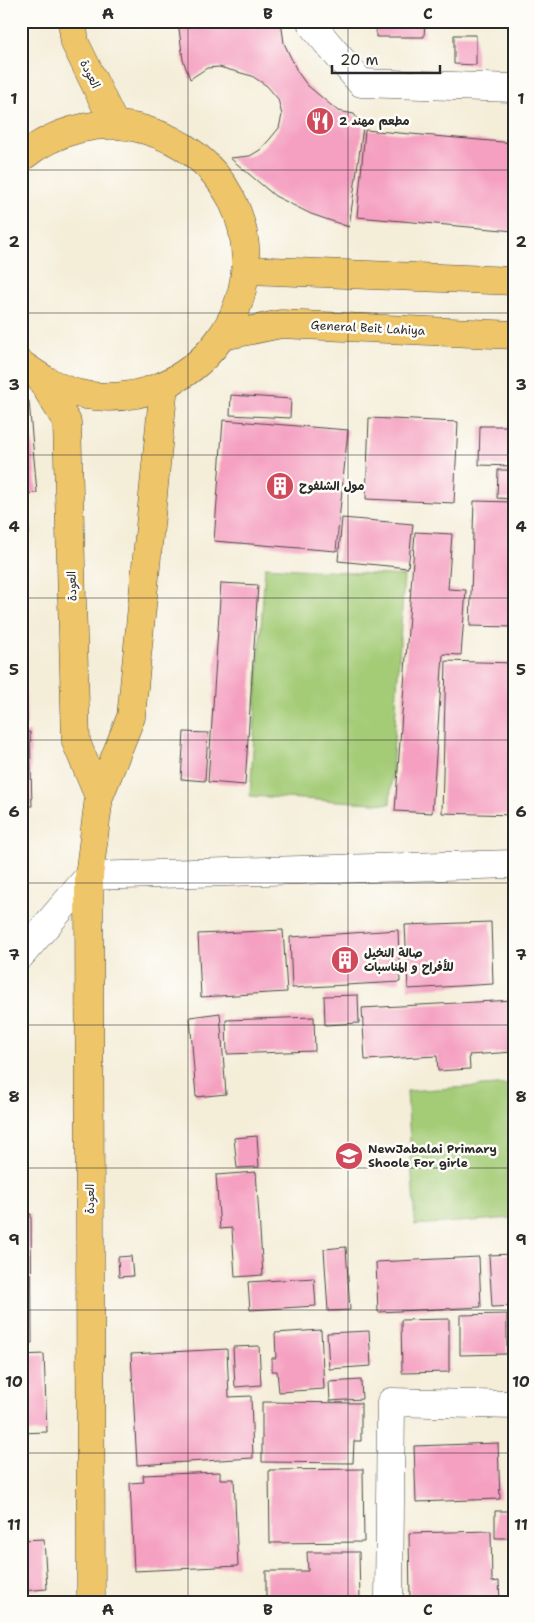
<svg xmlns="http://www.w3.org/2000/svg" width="535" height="1623" viewBox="0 0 535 1623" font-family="'Shantell Sans','Playpen Sans Arabic',sans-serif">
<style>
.green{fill:#a4cc77;stroke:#687c51}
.building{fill:#f5a0c1}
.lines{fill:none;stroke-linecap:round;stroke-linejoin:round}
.minor-casing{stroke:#494845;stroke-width:29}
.major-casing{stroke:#494845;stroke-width:29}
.minor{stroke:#fff;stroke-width:28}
.major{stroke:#eec569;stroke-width:28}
.grid{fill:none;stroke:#2b2b2b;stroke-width:1;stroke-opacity:0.55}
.labels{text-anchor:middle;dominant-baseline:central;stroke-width:5;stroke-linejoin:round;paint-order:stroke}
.street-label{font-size:12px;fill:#2b2b2b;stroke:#fdfcf7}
.poi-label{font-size:12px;font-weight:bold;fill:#2b2b2b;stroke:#fdfcf7;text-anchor:start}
.neatline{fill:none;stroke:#2b2b2b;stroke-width:2}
.grid-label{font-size:16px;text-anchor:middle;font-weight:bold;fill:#2b2b2b}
</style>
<rect width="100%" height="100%" fill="#fdfcf7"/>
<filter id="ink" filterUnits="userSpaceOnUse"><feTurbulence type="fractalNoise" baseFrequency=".02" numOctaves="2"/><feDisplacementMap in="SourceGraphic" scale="10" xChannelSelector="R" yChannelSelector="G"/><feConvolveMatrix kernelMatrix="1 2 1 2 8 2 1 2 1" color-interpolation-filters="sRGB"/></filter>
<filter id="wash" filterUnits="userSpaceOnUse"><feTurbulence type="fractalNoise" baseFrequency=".0096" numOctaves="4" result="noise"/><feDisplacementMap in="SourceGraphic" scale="20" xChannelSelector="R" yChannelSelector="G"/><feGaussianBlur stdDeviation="1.12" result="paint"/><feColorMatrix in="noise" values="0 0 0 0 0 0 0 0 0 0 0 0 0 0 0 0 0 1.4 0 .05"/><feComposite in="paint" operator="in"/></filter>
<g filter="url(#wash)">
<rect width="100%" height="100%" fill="#f4edd8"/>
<path class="green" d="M265,567l139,9 -14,228 -140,-8z
M514,1084v134l-99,7 -8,-134z"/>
<g id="blocks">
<path class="building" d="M178,21h103l3,22 13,28 10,14 31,26 16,3 9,13 -14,100 -38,-13 -36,-18 -45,-38 20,-2 10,-6 10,-11 9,-11 3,-13 -4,-16 -11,-13 -15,-10 -33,-9 -12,1 -17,11 -7,-19z
M376,21h49l-1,16h-48z
M454,35h22v30l-22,-1z
M365,130l149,13v88l-157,-14z
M231,395l60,4 -1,19 -60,-3z
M29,401l8,92 -16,1v-92z
M369,418l89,4 -4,81 -88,-4z
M223,420l125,10 -12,121 -122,-10z
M480,426h34v40l-35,-1z
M498,470h16v29l-17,-1z
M27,499l2,35 -8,1v-35z
M474,501l40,1v125l-44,-1z
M342,518l71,6 -5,44 -70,-7z
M415,532l37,2 -4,55 18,1 -5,65 -18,-1 -11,159 -37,-2z
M221,583l37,2 -13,200 -37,-3z
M446,661l68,2v152l-72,-2z
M21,680h4l2,45h-6z
M21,732h9l2,74h-7l2,54 -6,1z
M184,732l24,1 -3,48 -24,-2z
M491,922l2,62 -85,5 -3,-64z
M283,930l4,62 -86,5 -3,-63z
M398,930l2,52 -108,6 -2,-51z
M358,995l1,28 -34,2 -1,-29z
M514,1000v52l-45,3 1,14 -32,2 -1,-15 -72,4 -3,-52z
M220,1013l6,81 -30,3 -6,-80z
M314,1017l1,34 -88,3 -1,-34z
M257,1136l2,31 -22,1 -3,-30z
M256,1172l7,103 -28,2 -3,-49 -12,1 -4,-54z
M21,1214h10l1,129h-11z
M346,1247l4,63 -22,1 -4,-62z
M514,1254v52l-22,1 -3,-52z
M131,1256l2,20 -14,1 -1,-20z
M479,1257l2,50 -103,5 -2,-50z
M314,1278l2,28 -66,4 -2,-28z
M507,1314v40l-47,1v-40z
M449,1319v53l-47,1 -1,-53z
M321,1330l3,59 -45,3 -2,-21h-5v-13h4l-1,-25z
M369,1331l2,35 -42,3 -2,-36z
M259,1346l2,39 -26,2 -2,-40z
M227,1349l2,48 22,-1 2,62 -116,7 -6,-111z
M44,1354l3,78 -26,1v-78z
M361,1380l1,19 -32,2 -1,-19z
M262,1402l99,1v38h-7l-1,22 -91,-1z
M498,1443l2,56 -84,3 -2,-56z
M363,1469l1,73 -94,1 -1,-73z
M220,1472v7h14l4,87 -104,5 -4,-88 14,-1 -1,-7z
M495,1511h19v27h-19z
M491,1531l1,51 7,-1 1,21h-90l-1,-69z
M44,1539l3,50 -26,2v-51z
M307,1552h52l1,50h-94v-31h42z
M21,1599h29v3h-29z"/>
</g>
</g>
<g filter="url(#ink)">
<use href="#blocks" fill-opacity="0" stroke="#494845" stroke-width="1"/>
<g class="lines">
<defs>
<path id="minor" d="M312,21v4l49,58 153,5
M21,955l68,-79 425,-12
M389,1602l2,-200 123,3"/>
<path id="major" d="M72,21l3,22 40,82
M21,158c34,-28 81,-41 124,-28 37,10 68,34 86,68 50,100 -35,215 -146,197 -24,-4 -44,-17 -64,-31
M246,270l268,11
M223,336l58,-12 233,11
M40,378l27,44 9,320 23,55
M91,1602l-2,-726 10,-79 32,-80 33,-332"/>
</defs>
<use href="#minor" class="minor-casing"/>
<use href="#major" class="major-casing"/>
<use href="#minor" class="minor"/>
<use href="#major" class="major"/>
</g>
</g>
<path class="grid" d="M188,21v1581M348,21v1581M21,170h493M21,313h493M21,455h493M21,598h493M21,740h493M21,883h493M21,1025h493M21,1168h493M21,1310h493M21,1453h493"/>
<defs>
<symbol id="restaurant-disc" viewBox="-11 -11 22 22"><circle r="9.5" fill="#d1495b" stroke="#fdfcf7"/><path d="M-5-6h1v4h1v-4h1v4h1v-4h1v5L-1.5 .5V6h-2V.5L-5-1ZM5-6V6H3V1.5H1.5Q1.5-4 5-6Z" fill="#fff"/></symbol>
<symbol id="building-disc" viewBox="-11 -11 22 22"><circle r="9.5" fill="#d1495b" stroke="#fdfcf7"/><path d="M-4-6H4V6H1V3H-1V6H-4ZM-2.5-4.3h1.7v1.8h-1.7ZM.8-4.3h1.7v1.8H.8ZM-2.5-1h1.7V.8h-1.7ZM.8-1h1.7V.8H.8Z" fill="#fff"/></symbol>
<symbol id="school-disc" viewBox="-11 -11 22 22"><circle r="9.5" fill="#d1495b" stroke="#fdfcf7"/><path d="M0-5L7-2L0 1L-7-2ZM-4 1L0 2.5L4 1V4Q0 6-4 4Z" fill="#fff"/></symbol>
</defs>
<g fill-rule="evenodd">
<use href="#restaurant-disc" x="304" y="105" width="32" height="32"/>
<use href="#building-disc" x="264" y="470" width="32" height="32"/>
<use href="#building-disc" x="329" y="944" width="32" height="32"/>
<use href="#school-disc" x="333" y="1140" width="32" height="32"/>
</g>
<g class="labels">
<g class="street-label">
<text transform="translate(90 74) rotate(64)">العودة</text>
<text transform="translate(368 328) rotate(3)">General Beit Lahiya</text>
<text transform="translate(72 586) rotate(-92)">العودة</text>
<text transform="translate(90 1199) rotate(-90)">العودة</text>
</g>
<g class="poi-label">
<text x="339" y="121">مطعم مهند 2</text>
<text x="299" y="486">مول الشلفوح</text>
<text x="364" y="953">صالة النخيل<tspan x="364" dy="14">للأفراح و المناسبات</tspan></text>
<text x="368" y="1149">NewJabalai Primary<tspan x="368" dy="14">Shoole For girle</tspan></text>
</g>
</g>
<rect width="535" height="1623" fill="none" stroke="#fdfcf7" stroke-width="55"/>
<path d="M332 65v8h108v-8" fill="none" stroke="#2b2b2b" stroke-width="2.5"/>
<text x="340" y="65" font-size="15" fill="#2b2b2b" stroke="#fdfcf7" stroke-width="4" paint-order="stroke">20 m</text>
<rect x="28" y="28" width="480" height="1568" class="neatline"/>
<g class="grid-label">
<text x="108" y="19">A</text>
<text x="268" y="19">B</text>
<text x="428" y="19">C</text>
<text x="14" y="104">1</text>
<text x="521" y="104">1</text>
<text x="14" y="247">2</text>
<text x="521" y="247">2</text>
<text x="14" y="390">3</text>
<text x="521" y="390">3</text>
<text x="14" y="532">4</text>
<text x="521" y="532">4</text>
<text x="14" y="675">5</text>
<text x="521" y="675">5</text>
<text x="14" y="817">6</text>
<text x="521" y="817">6</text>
<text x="14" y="960">7</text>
<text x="521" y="960">7</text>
<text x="14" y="1102">8</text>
<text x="521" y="1102">8</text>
<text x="14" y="1245">9</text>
<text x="521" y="1245">9</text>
<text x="14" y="1387">10</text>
<text x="521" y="1387">10</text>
<text x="14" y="1530">11</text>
<text x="521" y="1530">11</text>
<text x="108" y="1615">A</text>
<text x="268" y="1615">B</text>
<text x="428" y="1615">C</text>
</g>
</svg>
